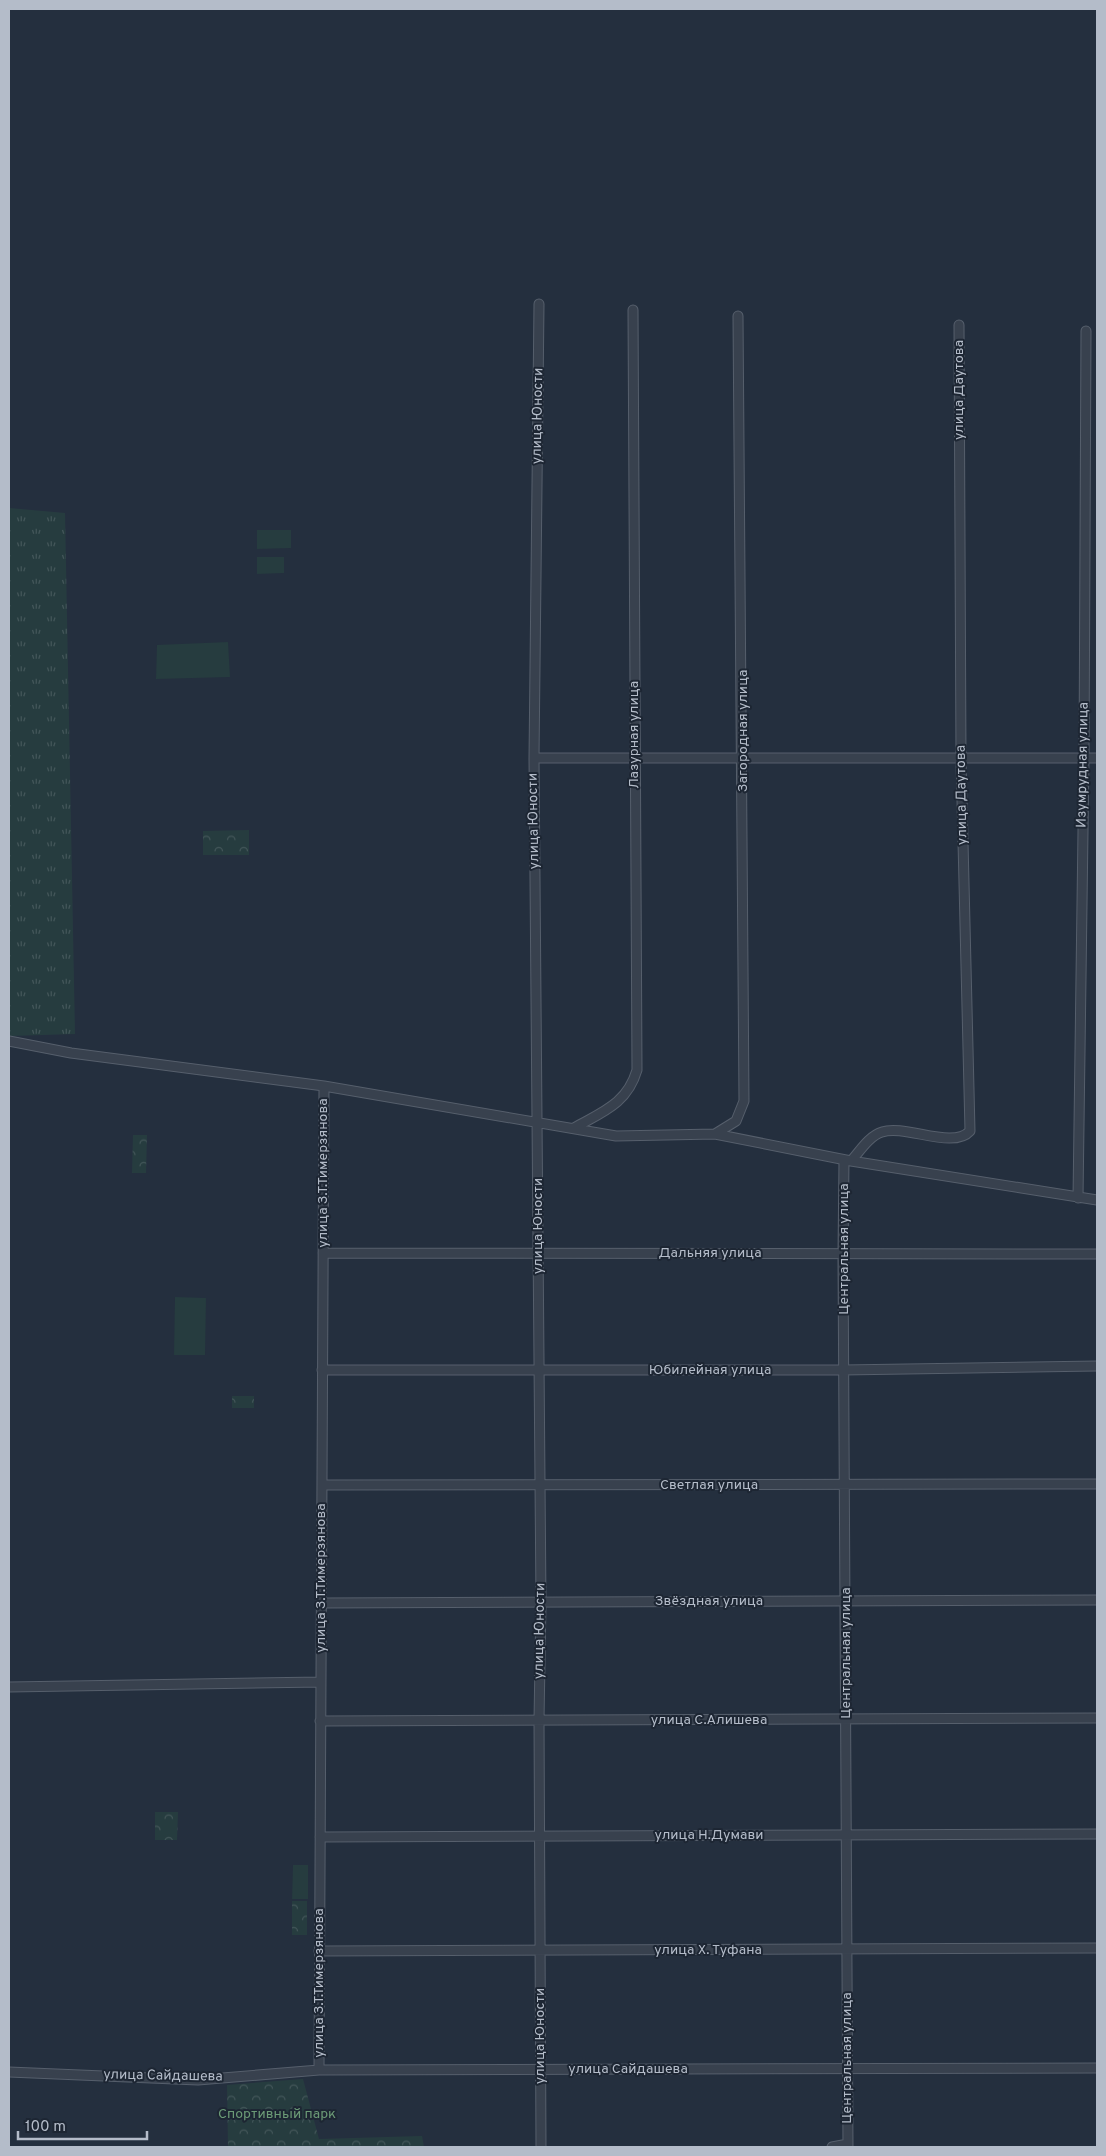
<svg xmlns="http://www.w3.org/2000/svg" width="1106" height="2156" viewBox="0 0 1106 2156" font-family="Overpass,sans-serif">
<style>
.grass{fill:url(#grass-tufts)}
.park{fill:url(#park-crowns)}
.pitch{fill:#263c3f}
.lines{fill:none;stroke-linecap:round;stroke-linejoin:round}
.minor-casing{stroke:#565f6c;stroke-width:11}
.minor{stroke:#38414e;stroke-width:9}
.labels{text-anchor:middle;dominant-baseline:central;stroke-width:4;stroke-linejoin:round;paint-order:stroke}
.street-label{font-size:14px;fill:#b4bcc9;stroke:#1d2633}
.park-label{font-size:14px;fill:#6b9a76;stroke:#1d2633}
</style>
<defs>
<pattern id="grass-tufts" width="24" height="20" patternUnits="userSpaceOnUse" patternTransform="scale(1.25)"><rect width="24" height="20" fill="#263c3f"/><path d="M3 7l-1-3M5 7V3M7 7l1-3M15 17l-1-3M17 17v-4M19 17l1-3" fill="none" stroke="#435659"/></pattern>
<pattern id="park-crowns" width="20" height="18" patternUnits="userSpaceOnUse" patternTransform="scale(1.25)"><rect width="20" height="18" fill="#263c3f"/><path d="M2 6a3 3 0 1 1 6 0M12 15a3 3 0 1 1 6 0" fill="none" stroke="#435659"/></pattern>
</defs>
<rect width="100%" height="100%" fill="#242f3e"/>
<path class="grass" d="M9,508l56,5 10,521 -66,2z"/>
<path class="park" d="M249,830v25h-46v-24z
M133,1135h14l-1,38h-14z
M232,1396h22v12h-22z
M155,1812h23l-1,28h-22z
M292,1901h15v34h-15z
M303,2079l16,60 103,-3 2,11h-196l-1,-62z"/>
<path class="pitch" d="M257,530h34v18l-34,1z
M284,557v16l-27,1v-17z
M228,642l2,35 -74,2 1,-34z
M175,1297l31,1 -1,57h-31z
M293,1865h15v34h-16z"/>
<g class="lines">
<defs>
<path id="minor" d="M539,304l-5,454 7,844 -2,118 2,427
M534,758h563
M9,1041l62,12 253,33 292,50 99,-2 136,27 246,39
M574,1128c28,-16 53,-24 63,-58l-4,-760
M715,1134l21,-13 8,-20 -6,-785
M844,1160l-1,94 5,893
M851,1161c9,-10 18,-25 31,-29 23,-8 71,18 88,-1l-9,-372 -2,-434
M1078,1198l6,-440 2,-427
M323,1253l774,1
M322,1370h521l254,-4
M322,1485l775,-1
M321,1603l776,-3
M9,1687l312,-5
M320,1721l777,-3
M320,1837l777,-3
M319,1951l778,-3
M319,2070l5,-984
M9,2072l189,8 121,-10 778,-2
M832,2147l16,-3"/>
</defs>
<use href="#minor" class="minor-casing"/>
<use href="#minor" class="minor"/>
</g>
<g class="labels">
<g class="street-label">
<text transform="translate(959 390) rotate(-90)">улица Даутова</text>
<text transform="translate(538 416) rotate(-89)">улица Юности</text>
<text transform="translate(743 731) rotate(-90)">Загородная улица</text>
<text transform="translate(634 735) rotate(-90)">Лазурная улица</text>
<text transform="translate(1083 765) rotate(-89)">Изумрудная улица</text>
<text transform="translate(962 795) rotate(-91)">улица Даутова</text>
<text transform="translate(534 821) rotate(-91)">улица Юности</text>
<text transform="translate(323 1173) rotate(-90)">улица З.Т.Тимерзянова</text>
<text transform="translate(538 1226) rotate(-90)">улица Юности</text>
<text transform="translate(844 1249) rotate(-90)">Центральная улица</text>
<text x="710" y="1253">Дальняя улица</text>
<text x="710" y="1370">Юбилейная улица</text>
<text x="709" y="1485">Светлая улица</text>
<text transform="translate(321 1578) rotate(-90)">улица З.Т.Тимерзянова</text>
<text x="709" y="1601">Звёздная улица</text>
<text transform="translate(540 1631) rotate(-89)">улица Юности</text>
<text transform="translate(846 1653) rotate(-90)">Центральная улица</text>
<text x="709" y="1720">улица С.Алишева</text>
<text x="709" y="1835">улица Н.Думави</text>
<text x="708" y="1950">улица Х. Туфана</text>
<text transform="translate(319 1983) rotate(-90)">улица З.Т.Тимерзянова</text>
<text transform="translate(540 2036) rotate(-90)">улица Юности</text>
<text transform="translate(847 2058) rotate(-90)">Центральная улица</text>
<text x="628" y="2069">улица Сайдашева</text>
<text transform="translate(163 2076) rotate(1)">улица Сайдашева</text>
</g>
<g class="park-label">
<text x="277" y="2114">Спортивный парк</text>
</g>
</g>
<rect width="1106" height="2156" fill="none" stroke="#b4bcc9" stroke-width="20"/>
<path d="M18 2131v8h129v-8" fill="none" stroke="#b4bcc9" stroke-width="2.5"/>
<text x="25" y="2131" font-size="15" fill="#b4bcc9" stroke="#1d2633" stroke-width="4" paint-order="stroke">100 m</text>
</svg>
